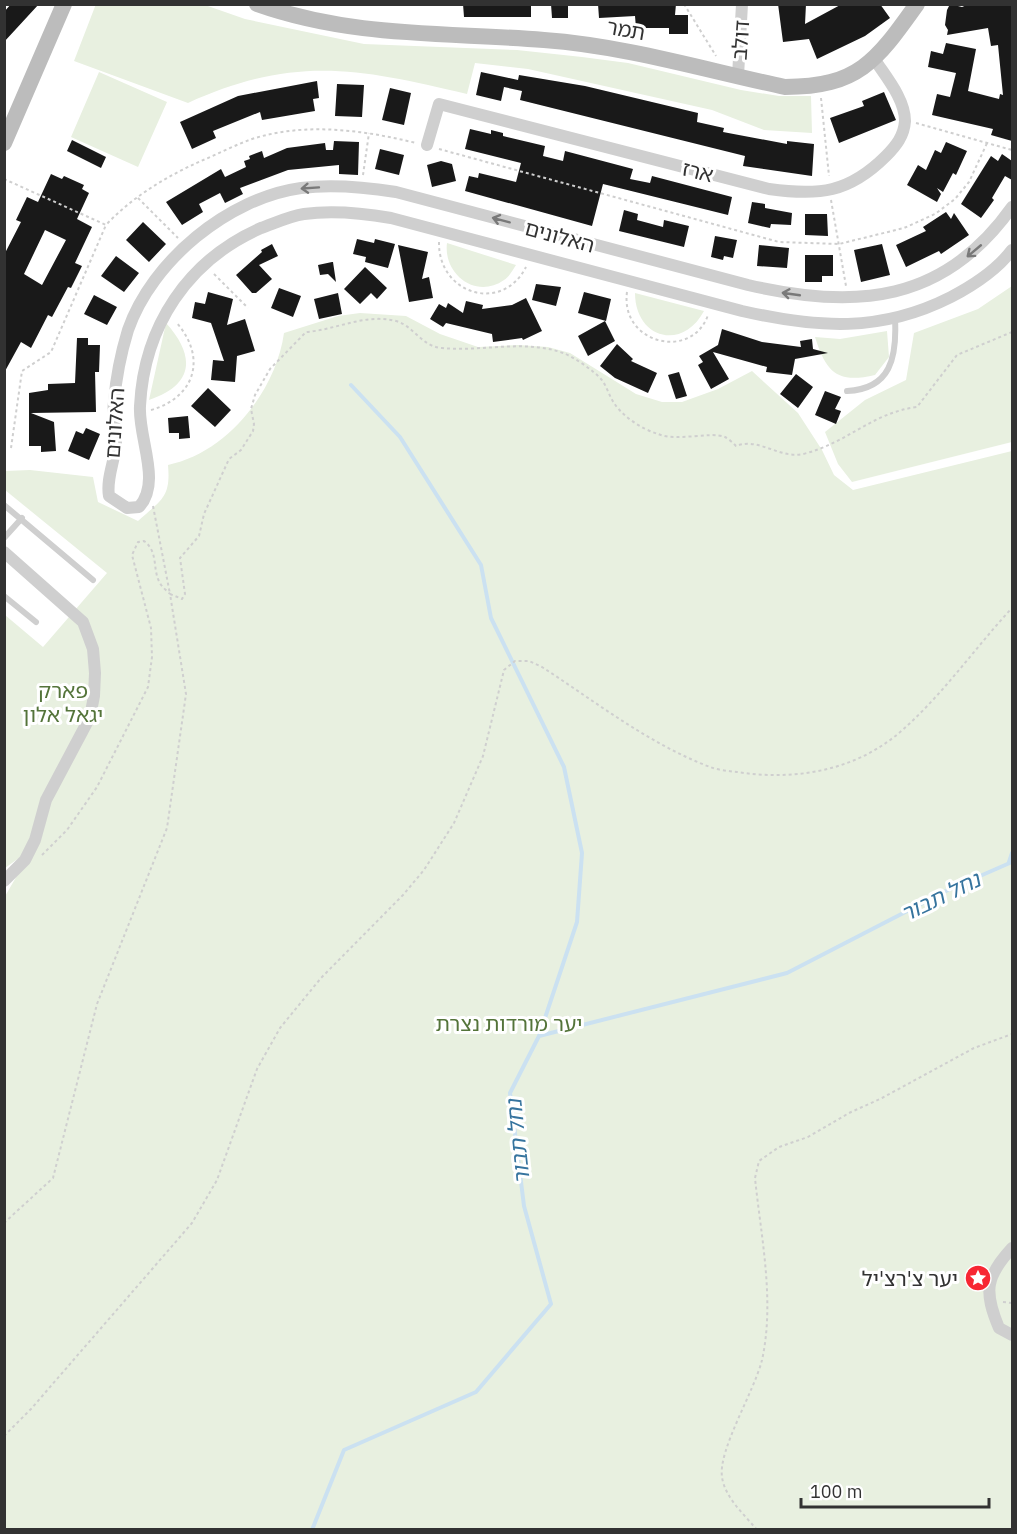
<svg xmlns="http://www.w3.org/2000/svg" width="1017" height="1534" viewBox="0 0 1017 1534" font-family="'IBM Plex Sans','Noto Sans Hebrew',sans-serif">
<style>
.green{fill:#e8f0e0}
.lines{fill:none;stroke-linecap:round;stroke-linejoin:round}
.stream{stroke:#cbe1f1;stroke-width:4}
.building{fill:#191919;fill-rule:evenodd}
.path{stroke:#cfcfcf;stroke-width:2;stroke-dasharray:3 3;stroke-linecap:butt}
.lane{stroke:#cfcfcf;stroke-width:6}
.street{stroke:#cfcfcf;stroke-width:12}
.secondary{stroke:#bcbcbc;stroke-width:16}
.oneway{stroke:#797979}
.labels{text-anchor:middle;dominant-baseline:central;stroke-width:6;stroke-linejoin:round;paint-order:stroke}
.street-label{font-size:21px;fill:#323232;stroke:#fff}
.park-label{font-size:21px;fill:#54743a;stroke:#fff}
.poi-label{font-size:21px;fill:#323232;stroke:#fff;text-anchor:end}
.water-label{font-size:22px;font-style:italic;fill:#36749e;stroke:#fff}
</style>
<rect width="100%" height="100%" fill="#fff"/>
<path class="green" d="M96,4l109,1 40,14 119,25 153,6 65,7 46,6 113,27 38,6h32l1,37 -48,-3 -52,-20 -184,-41 -53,-6 -8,31c-109,-26 -173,-39 -279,9l-114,-42z
M99,72l68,30 -29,65 -67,-30z
M447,243l69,22c-3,5 -7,12 -12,15 -28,20 -61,-6 -57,-37z
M1012,286v156l-160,40 -14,-18 -13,-32 40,-32 41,-20 8,-47 64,-24z
M635,293l69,18c-22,41 -69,27 -69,-18z
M360,313l46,3 34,18 38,13 40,-2 30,2 22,6 66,41 26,8h20l36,-13 34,-18 46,42 24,37 12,25 19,15 159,-39v1078h-1007l-1,-631 29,-50 -28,20v-253l38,32 64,-74 -102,-83v-19l25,-1 63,7 5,25 40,19c23,-21 33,-23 30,-56 59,-12 108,-74 116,-132l54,-17z
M166,323c30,33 28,62 -17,77z
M887,331l2,26 -14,18c-38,9 -49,-3 -60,-38l25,2z"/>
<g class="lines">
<path class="stream" d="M351,385l49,52 81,128 10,53 73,149 18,86 -5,69 -38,114
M1009,862l3,-9
M312,1530l32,-80 132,-58 75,-88 -27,-98 -14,-113 29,-57 248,-63 161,-83 64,-28"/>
</g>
<path class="building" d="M11,4h28l-35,38v-30z
M463,4h68v13h-67z
M551,4h17v14h-16z
M598,4h78l-1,11h13v19h-19v-6h-33l-1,-12 -36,2z
M778,4h28l-1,20 37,-20h38l10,14 -25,18 -48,23 -8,-20 -26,3z
M950,4l12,3 7,-3h43v137l-21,-6 2,-6 -61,-14 5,-21 13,3 6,-24 -28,-6 3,-16 12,3 3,-11 30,6 -8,42 31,8 1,-5 3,1 -5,-50 -7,1 -3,-18 -41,7 1,-5 -3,-5 2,-15z
M481,72l37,8 1,-5 66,11 113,27 -1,9 27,6 -1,4 64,12v-3l27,3 -2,32 -69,-10 2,-10 -225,-56 2,-9 -18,-4 -3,14 -25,-6z
M317,81l2,17 -6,1 2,12 -53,9 -2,-8 -47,19 3,7 -24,11 -12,-27 58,-26z
M337,84l27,1 -2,32 -27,-1z
M390,88l21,5 -7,32 -22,-5z
M884,92l12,28 -57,23 -9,-25 34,-12 -2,-5z
M470,129l21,5v-4l12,3v3l42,10 -2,10 20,5 2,-10 68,18 -3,10 20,4 2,-7 80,21 -4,18 -125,-31 -11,42 -127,-35 4,-15 9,2 1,-5 37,9 5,-19 -56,-14z
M72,140l34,17 -5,11 -34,-17z
M334,141l25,1 -1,33 -19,-1v-9l-51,5 -48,18 3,6 -18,9 -5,-10 -21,11 4,8 -21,13 -16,-23 55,-33 4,8 21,-10 -2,-6 6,-2 -1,-3 13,-5 2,7 23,-10 38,-5 1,7h7z
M946,142l21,9 -11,24 -3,-2 -10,19 -6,-4 4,6 -4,8 -30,-17 11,-20 8,5 9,-20 6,3z
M380,149l24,6 -5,20 -24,-6z
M1002,154l10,7v19l-7,-4 -13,22 2,2 -13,18 -20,-14 30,-48 7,5z
M441,161l11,3 4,17 -24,6 -5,-22z
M51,174l11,5 2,-3 20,9 -2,4 7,4 -12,26 15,8 -17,36 7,3 -11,22 -3,-1 -16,30 -4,-2 -17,33 -10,-6 -17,31v-118l17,-33 -5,-2 11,-23 11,5zM45,230l21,10 -24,45 -18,-11z
M752,202l13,2v4l27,5 -1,12 -20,-1 -1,4 -22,-5z
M624,210l14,4 -1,6 26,7 1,-7 25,6 -5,21 -65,-16z
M946,212l5,7 3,-6 15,22 -28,19 -2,-3 -33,16 -10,-22 30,-14 -3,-4z
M805,214h22l1,22 -23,-1z
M143,222l23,22 -17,18 -23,-22z
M715,236l22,4 -4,18 -9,-2 -1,4 -12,-3z
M357,239l17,4 1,-4 20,5 -7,24 -23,-6 1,-5 -13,-3z
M272,244l6,12 -19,9 13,14 -16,14h-4l-16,-18 26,-23 -1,-2z
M882,244l8,31 -29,7 -7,-32z
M398,245l30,7 -6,27 7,-2 4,21 -24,4z
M759,245l30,3 -2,20 -30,-2z
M805,255h28v21h-11v6h-17z
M116,256l23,17 -15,19 -23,-16z
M332,262h1l3,20 -8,-8 -8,1 -2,-10z
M365,267l22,21 -10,11 -6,-6 -11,11 -16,-15z
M536,284l25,3 -5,19 -24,-6z
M279,288l22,8 -8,21 -22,-9z
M208,292l25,7 -6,26 18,-6 10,32 -18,5 -2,26 -24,-2 2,-20 11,1 -13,-38 -19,-5 3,-16 10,2z
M584,292l27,7 -5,22 -28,-8z
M338,293l4,21 -23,5 -5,-20z
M94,295l23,12 -10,18 -23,-11z
M526,298l16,33 -19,9 -1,-2 -29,4 -1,-8 -46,-11 -3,4 -13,-8 9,-15 7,4 2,-5 15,10 3,-12 17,4 -1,4 30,-4z
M605,321l10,20 -27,15 -10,-20z
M722,329l40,13 39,5 -1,-6 12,-2 1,10 15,4 -33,6 -3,16 -26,-3 1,-5 -54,-15 16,27 -18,10 -13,-24 5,-3 -4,-6 19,-11z
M77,338h11v7h12l-1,27h-4l1,40 -65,1 23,9 2,29 -15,1v-6h-12v-53l19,-3v-6l27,-1z
M617,344l16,15 -2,2 26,12 -9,20 -33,-15 -15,-12z
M679,372l8,24 -11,3 -8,-24z
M796,374l17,13 -15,21 -18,-14z
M208,388l23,22 -16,17 -24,-21z
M825,391l16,6 -6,12 6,2 -5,13 -21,-9z
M188,416l2,22 -11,1v-6h-10l-1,-15z
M86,428l14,6 -11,26 -21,-9 8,-20 7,3z"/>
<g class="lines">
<path class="path" d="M684,4l32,52
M821,98l8,78
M916,123l96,27
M439,149l340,93 60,2 65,-16 31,-14 20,-15 14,-17 19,-41
M363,175l6,-42
M4,179l102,46c26,-28 61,-49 95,-64 17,-7 34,-16 51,-22 53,-17 111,-9 164,4
M138,198l40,40
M831,200l15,86
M439,242c-1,52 63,72 87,25
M214,274l34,34
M627,292c-7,52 65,69 81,23
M151,410c45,-13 56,-53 25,-88
M11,448l11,-77 29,-19 55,-127
M153,506l17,88
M42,855l25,-25 30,-43 51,-100 4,-30 -1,-29 -19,-73 6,-13 6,-1c15,11 8,29 16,42 2,4 7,8 10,11
M4,1223l49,-45 44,-174 70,-176 19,-134 -16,-100 12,5 3,-5 -5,-36 19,-22 5,-22 25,-55 12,-9 12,-19 1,-7 -3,-15 4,-14 15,-26 36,-37c30,-2 59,-19 90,-11 18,5 26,26 46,27 40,4 83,-9 121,5 11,4 31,18 38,26 6,7 8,17 13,24 9,14 28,26 44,31 20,8 52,-3 67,3 4,2 8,6 11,9 23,-9 43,13 67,8 45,-11 68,-41 114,-47l40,-52 55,-23
M1003,1302l9,1
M4,1436l27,-27 161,-186 25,-43 40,-111 23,-41 41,-50 82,-83 21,-25 30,-47 29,-67 21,-86 11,-9h14l13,6c54,35 107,77 168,100 8,3 18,4 27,5 57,9 117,-1 162,-39 43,-37 75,-84 113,-125
M757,1530c-13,-16 -32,-32 -35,-53 -4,-27 32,-85 40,-117 13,-59 -1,-123 -7,-182l4,-17 20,-14 29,-10 41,-24 33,-15 92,-50 38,-14"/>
<path class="lane" d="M847,391c44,-2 50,-34 48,-72
M4,505l89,75
M4,538l18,-20
M4,596l32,26"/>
<path class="street" d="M738,76l4,-72
M427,145l12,-41 330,85c50,7 80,4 117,-33 10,-10 18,-20 19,-35 0,-22 -19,-44 -30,-61
M1012,207c-68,96 -156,103 -264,78l-352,-93c-32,-5 -63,-8 -95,-4 -73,10 -149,73 -173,142 -7,23 -12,48 -14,72 -2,13 2,27 2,41 -1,18 -10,35 -7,53l18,12 12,-1c23,-25 -1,-69 1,-101 4,-80 48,-146 121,-178 14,-5 29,-12 43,-14 29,-4 58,-1 87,4l351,93c75,17 138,22 209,-14 23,-12 45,-26 61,-47
M4,552l79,70 10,27 2,24 -1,23 -4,21 -44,83 -11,40 -10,20 -21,21
M1012,1248c-27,29 -28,44 -13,80l13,7"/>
<path class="secondary" d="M257,4c96,34 189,28 287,36 82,6 161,30 241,47 74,0 92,-27 132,-83
M4,143l60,-139"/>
</g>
<defs><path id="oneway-shaft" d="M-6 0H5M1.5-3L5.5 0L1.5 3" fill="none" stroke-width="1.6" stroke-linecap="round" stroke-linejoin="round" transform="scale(1.5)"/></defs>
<g class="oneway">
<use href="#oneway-shaft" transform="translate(310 188) rotate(176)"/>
<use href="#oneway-shaft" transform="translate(501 220) rotate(-165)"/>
<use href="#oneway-shaft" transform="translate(974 251) rotate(140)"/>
<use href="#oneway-shaft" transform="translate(791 294) rotate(-172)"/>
</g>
<defs>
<symbol id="sight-disc" viewBox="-11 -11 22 22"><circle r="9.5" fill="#f72733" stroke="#fff"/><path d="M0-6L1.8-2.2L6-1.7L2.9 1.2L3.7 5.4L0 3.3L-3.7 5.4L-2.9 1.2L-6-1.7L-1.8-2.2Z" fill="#fff"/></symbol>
</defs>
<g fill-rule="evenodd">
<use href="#sight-disc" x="963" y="1263" width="30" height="30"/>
</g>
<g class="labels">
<g class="street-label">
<text transform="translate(626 29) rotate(10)">תמר</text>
<text transform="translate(740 40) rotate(-86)">דולב</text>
<text transform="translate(698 171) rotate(14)">ארז</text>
<text transform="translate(560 236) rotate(15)">האלונים</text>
<text transform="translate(114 423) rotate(-86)">האלונים</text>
</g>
<g class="park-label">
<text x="63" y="690">פארק<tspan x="63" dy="24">יגאל אלון</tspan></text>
<text x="509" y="1023">יער מורדות נצרת</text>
</g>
<g class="poi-label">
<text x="958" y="1278">יער צ'רצ'יל</text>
</g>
<g class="water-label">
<text transform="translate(940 896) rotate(-26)">נחל תבור</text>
<text transform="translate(517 1142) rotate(-96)">נחל תבור</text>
</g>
</g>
<rect width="1017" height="1534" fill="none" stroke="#323232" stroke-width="12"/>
<path d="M801 1498v9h188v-9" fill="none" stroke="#323232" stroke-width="3"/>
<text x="810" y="1498" font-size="18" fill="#323232" stroke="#ffffff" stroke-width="4.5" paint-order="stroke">100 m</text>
</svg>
